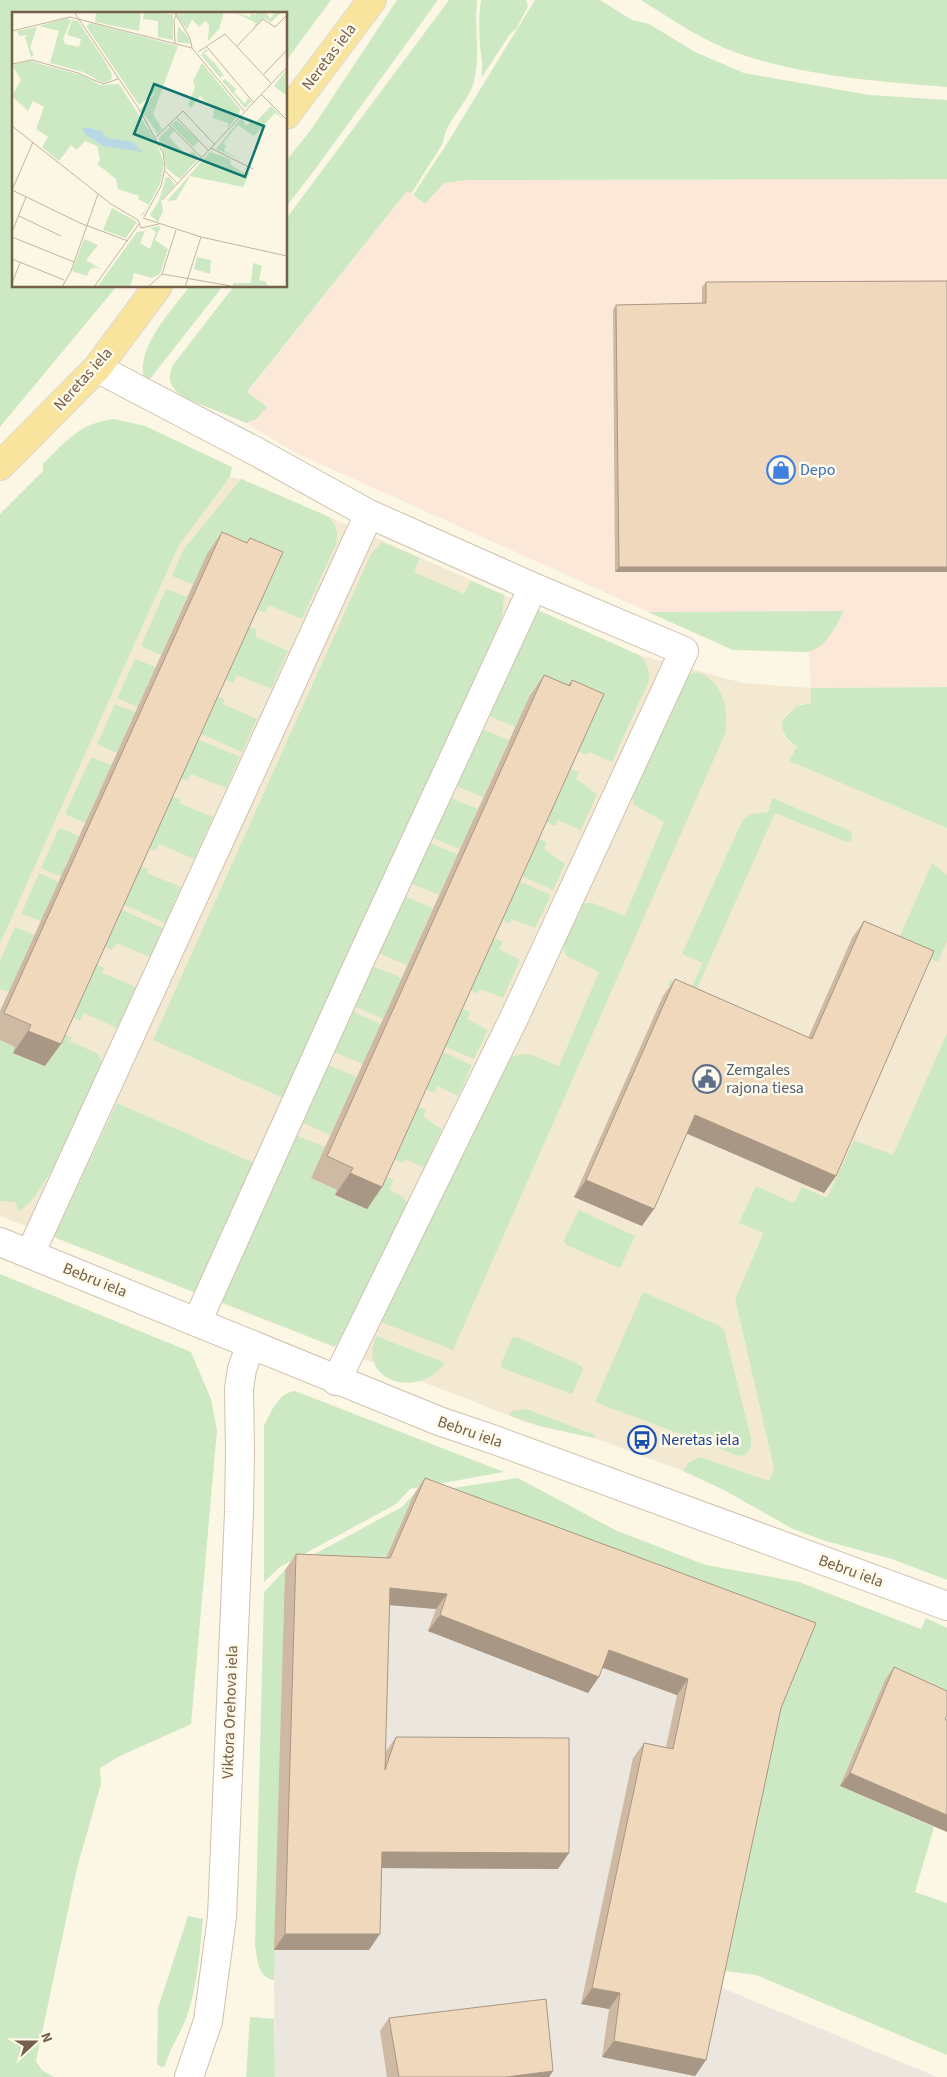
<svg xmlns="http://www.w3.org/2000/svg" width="947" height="2077" viewBox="0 0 947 2077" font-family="'Source Sans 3',sans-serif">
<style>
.residential{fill:#f3e9d2}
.commercial{fill:#fce8d8}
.industrial{fill:#ebe6de}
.green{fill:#cde9c3}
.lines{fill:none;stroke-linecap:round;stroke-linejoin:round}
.minor-casing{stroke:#cfc1ae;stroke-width:30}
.major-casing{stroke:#ddd9d4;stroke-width:30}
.minor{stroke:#fff;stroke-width:28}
.major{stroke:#f9e49e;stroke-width:28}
.wall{fill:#cebaa2}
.shaded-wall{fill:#a89784}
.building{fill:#f0d8bc;stroke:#a89784}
.labels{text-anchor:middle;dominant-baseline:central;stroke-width:5;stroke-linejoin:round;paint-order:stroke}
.street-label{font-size:16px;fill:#735f4a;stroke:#fff9ea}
.shop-label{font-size:16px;fill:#366cbe;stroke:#fff9ea;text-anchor:start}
.service-label{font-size:16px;fill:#4e5e75;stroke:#fff9ea;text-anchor:start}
.transit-label{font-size:16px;fill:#164399;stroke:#fff9ea;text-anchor:start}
.inset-road{fill:none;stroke:#c1b5a1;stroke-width:1}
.view{fill:#0f766e;fill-opacity:0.15;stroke:#0f766e;stroke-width:2.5}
.inset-edge{fill:none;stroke:#735f4a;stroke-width:2.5}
</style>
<rect width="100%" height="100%" fill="#fcf6e4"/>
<path class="residential" d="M230,477l11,2 86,37 312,139 104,28 68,5v15l-9,1 -15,10 -4,5v14l6,9 8,4 -8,15 158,67v205l-54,122 -65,43 -34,5 -55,20 24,9 -28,67 39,170 -5,12 -69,-24 -11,5 -6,9 -89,-33 -69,-16 -525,-206v-272l178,-397z"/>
<path class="commercial" d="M947,179v508l-136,1 -2,-36 -76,-2 -439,-198 -48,-29 5,-2 -4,-28 160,-202 18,13 19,-21 25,-3z"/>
<path class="industrial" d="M414,1494l391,145 -90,346 222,92h-662l-1,-127 11,-380 94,4z"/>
<path class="green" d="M0,0h331l-45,61v-47h-272v272h103l-117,141z
M397,0h41l-122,168 -30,39v-46l27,-34z
M449,0h28c-3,28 4,58 -4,85 -7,20 -28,37 -30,58l-32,51 -4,-3 -160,201 20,15 -11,12 -10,4c-12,-5 -24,-10 -36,-15 -19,-8 -50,-16 -37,-43l61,-79h52v-67z
M481,0h45l2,6 -12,23 -6,5 -28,43c-1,-5 1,-10 0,-16 -3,-20 -4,-40 -1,-61z
M535,0h65l32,20 17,4 46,28 49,21 126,22 77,5v79l-478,1 -25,3 -19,21 -12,-9 35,-53z
M641,0h306v87c-75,-6 -165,-12 -234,-44 -25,-12 -48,-28 -72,-43z
M190,286h33l-77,98c-15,-32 26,-74 44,-98z
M114,419l31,7 87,41 -2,10 -52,70 -178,397v-430l43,-43v-7c23,-23 37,-41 71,-45z
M241,479l86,37c9,6 12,18 9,28l-34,75 -33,-14 -4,8 -93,-37 11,-26z
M382,542l38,16 -6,14 50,22 7,-13 33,14 -2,22 -214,483 -135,-60 218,-486z
M166,589l21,8 -26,58 -20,-9z
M533,608l106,47c9,8 12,17 9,28l-36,79 -23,-10 -2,3 -13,-5 -45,-53 -14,30 -35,-15z
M844,611c-9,16 -17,37 -37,41l-74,-2 -85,-38z
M244,624l13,6 -2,6 33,15 -17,38 -34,-14 -4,8 -12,-6z
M135,659l21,8 -14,31 2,12 -27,-12z
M694,672c28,4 36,39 31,62l-272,616 -72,-28 125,-260c16,-17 36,-2 53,4l40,-94 -32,-16c-12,-14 8,-39 15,-53h11l32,13 39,-94 -30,-17 -2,-13 55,-115z
M947,687v141l-158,-67 8,-15c-11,-6 -17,-14 -14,-27l14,-13 14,-3v-15z
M213,694l12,6 -2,4 34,15 -15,33 -66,-29z
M115,704l27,11 -12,8 -13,30 -20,-9z
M475,726l34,14 -26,57 -34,-14z
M174,729l66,28 -14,31 -35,-14 -4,7 -11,-5z
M91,757l20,8 -26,58 -20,-9z
M567,767l12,5 -3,7 21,15 -16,36 -23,-10 -3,6 -13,-6z
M168,794l12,5 -1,4 34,14 -19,42 -35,-15 -4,7 -11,-5z
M443,795l35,14 -12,43 -40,-17z
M772,798l78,33 2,5 -1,5 -4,1 -72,-29 -81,182 -26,-10 2,-5 21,8 12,-25 -21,-9 61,-135 8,-5 17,-2z
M59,828l20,8 -14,30 2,13 -26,-11z
M535,837l12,5 -3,7 21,15 -12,26 -55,-24z
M423,840l41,17 -12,9 -13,29 -34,-14z
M932,863l15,12v66l-9,21 -41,-19z
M137,864l11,5 -1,4 34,14 -16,36 -65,-29z
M496,871l55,24 -16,33 -23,-9 -3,5 -11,-6z
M39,873l26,12 -24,36 -20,-7z
M399,894l34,14 -26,57 -34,-14z
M98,899l65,29 -13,29 -33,-14 -5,7 -12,-5z
M15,927l19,8 -25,57 -9,-3v-28z
M490,936l13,6 -4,7 21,11 -17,38 -23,-9 -2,5 -11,-6z
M92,962l12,6 -2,5 34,14 -19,41 -33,-15 -4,8 -12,-6z
M367,964l35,14 -14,31 2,13 -41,-18z
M458,1006l12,6 -3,7 21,11 -14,29 -52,-22z
M347,1009l40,18 -11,7 -13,30 -34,-14z
M60,1032l12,6 -2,3 28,13 4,8c-15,33 -54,135 -84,150l-2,-10 -16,-1v-161l15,7 -2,6z
M947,1033v547l-55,-21 -70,-19 -31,-12 -67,-38 -41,-19 6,-9 11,-5 69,24 5,-12 -39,-170 28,-66 -24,-10 17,-37 38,17 8,-16 25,11 27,-58 39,15z
M420,1041l52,24 -14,31 -20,-10 -4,7 -12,-6z
M323,1063l34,14 -27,58 -33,-15z
M117,1103l141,62 -59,129 -145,-57z
M414,1105l12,5 -3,7 19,12 -18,39 -19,-9 -2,4 -13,-5z
M291,1133l34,14 -14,31 26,12 -2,6 32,13 15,-34 12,5 -5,9 14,8 4,6 -61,134 -8,7 -5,2 -115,-45z
M579,1210l56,26 -15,32 -54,-23 -2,-5z
M0,1274l191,78 20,47 6,31 -26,294 -71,32 -20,12 1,16 -24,84 -41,193 6,9 12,7h-54z
M643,1292l77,34 4,4 27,108v10l-6,7 -6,1 -144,-54z
M376,1336l69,27c-25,36 -88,20 -69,-27z
M517,1337l65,29 1,4 -11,24 -70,-26 -1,-4 11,-26z
M295,1391l209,81 -94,17 -14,15 -116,63 -16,15v-156c7,-14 14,-33 31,-35z
M526,1409l69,26 -1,3 -55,-12 -30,-11 3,-4z
M518,1478l99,53 89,34 93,17 122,47 5,-11 21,10v80l-107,78 94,41 -19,65 32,11v152l-191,-80 -39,-5 53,-246 -356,-230 -35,80 -94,-4 -11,410c-17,-3 -16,-20 -19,-34l9,-354 21,-22 117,-63 12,-13z
M188,1916l15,3c-3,32 -6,67 -16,97 -6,17 -17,32 -22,50l-4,1 -4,-3 1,-56z
M250,2017l24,2 1,58h-29z"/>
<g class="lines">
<defs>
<path id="minor" d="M97,368l160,84 112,62 164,73 151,64 -169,365 -179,365
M0,1242l439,179 53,18 455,167
M30,1254l339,-740
M197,1322l160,-355 176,-380
M189,2077l19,-56 14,-104 17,-405 1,-61 -1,-62 3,-20 9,-25"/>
<path id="major" d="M286,115l86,-115
M0,466l97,-98 61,-82"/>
</defs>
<use href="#minor" class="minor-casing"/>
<use href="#major" class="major-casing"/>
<use href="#minor" class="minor"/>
<use href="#major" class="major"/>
</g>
<path class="wall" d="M947,281v291h-332l-2,-262 3,-5 86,-2v-16l4,-5z
M222,532l24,11 4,-5 -205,528 -32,-13 2,-6 -15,-7v-29l207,-457z
M544,675l24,10 4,-5 -190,507 -15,22 -32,-14 2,-5 -26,-12 218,-481z
M864,921l-28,255 -12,17 -137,-60 -45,93 -68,-29 89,-201 12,-17 133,59 44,-100z
M425,1478l356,230 -75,352 -11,16 -93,-19 7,-48 -28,-5 52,-246 11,-15 22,4 11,-52 -74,-27 -15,25 -160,-62 8,-22 -47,-4 -4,148 11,-16 162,132 -176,-1 -13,82h-95l11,-380 11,-16 90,4 28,-64z
M894,1667l53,24 -107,95 45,-106z
M389,2018l160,59h-162l-7,-46z"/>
<path class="shaded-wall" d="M619,567h328v5h-332z
M28,1031l33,13 -16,22 -32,-13z
M695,1115l141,61 -12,17 -141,-61z
M350,1173l32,14 -15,22 -32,-14z
M586,1180l68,29 -12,17 -68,-29z
M390,1588l57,6 -11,15 -58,-5z
M440,1615l159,62 -11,16 -160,-62z
M609,1650l79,29 -11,16 -79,-29z
M850,1773l97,42v17l-107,-46z
M382,1852l187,1 -11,16 -187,-1z
M285,1934h95l-11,16h-95z
M592,1988l28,5 -11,16 -28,-5z
M614,2041l92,19 -11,16 -93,-19z
M553,2071l-4,6h-43z"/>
<path class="building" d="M947,281v286h-328l-3,-262 90,-2v-21z
M222,532l25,11 3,-5 33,14 -222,492 -33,-13 3,-6 -27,-12z
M544,675l26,11 2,-6 32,14 -222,493 -32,-14 3,-5 -26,-12z
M864,921l70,30 -98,225 -141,-61 -41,94 -68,-29 89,-201 137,60z
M425,1478l391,145 -35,85 -75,352 -92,-19 6,-48 -28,-5 52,-245 29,6 15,-70 -79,-29 -10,27 -159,-62 7,-21 -57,-6 -5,182 11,-33 173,1v115l-187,-1 -2,82h-95l11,-380 94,4z
M894,1667l53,24v24l-2,4 2,1v95l-97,-42z
M546,1999l7,72 -47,6h-107l-10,-59z"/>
<defs>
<symbol id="shop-ring" viewBox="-11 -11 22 22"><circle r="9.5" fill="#fff9ea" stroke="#3f7fe0" stroke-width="1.5"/><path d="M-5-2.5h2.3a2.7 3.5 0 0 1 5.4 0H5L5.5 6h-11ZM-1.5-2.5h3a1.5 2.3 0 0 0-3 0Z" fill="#3f7fe0"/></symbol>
<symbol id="civic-ring" viewBox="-11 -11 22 22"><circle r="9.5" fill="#fff9ea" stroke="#5c6f8a" stroke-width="1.5"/><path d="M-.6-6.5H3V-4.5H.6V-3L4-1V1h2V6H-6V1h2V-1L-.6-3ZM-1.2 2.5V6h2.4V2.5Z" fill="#5c6f8a"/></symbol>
<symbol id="bus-ring" viewBox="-11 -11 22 22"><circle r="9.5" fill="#fff9ea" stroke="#1a4fb4" stroke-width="1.5"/><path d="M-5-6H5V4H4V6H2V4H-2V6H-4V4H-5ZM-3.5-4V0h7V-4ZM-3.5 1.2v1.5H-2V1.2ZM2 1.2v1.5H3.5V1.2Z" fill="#1a4fb4"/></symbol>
</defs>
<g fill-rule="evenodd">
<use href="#shop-ring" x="765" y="454" width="32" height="32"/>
<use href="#civic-ring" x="691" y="1063" width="32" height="32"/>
<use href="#bus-ring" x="626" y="1424" width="32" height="32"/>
</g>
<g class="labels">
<g class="street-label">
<text transform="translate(329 57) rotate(-53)">Neretas iela</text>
<text transform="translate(83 379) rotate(-48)">Neretas iela</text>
<text transform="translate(95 1280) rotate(22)">Bebru iela</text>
<text transform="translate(470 1432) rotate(19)">Bebru iela</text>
<text transform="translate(851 1571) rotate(20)">Bebru iela</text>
<text transform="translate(230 1712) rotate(-88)">Viktora Orehova iela</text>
</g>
<g class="shop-label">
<text x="800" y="470">Depo</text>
</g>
<g class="service-label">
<text x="726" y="1070">Zemgales<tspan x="726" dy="18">rajona tiesa</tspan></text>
</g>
<g class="transit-label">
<text x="661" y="1440">Neretas iela</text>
</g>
</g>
<g transform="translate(12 12)">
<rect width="275" height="275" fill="#fcf6e4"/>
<path d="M84,0h45l-2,19 -44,-9zM132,0l29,2v26l-15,-3v-16l-15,-2zM168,0h44l-5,17 -11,12 1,-17 -4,-3 -6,6 -7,-8 -5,11 -10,-14zM222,0l16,5 2,-5 3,3 3,-3h8l4,7 5,-7 6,1 -10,9 -7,-4 -12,13 4,-8zM55,6l4,2 -8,19 2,5 14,3 2,-8 -14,-4 5,-15 6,1 26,39 8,14 -1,6 -8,3 -20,-11 -33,-9 9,-32 -20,-5zM79,11l87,23 -25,68 9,15 -4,5 -18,-25 13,-13 3,-4 -17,13 -53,-79zM166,14l11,12 1,6 -13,-2zM25,15l-7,21 4,7 -3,2 -6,-20 4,-2 -10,1 -2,-5zM194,37l2,2 -4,2 8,8 -3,3 4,-3 11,15h-3l1,4 -21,-25zM18,49l54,15 16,9 19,-1 38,59 7,21 -4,20 -17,31 -3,1 9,-11 -11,-6 1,-3 -21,-7 -2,-10 -19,-15 3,-4 -3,-14 -12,-5 -8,9 -6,-5 -12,16 -17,-14 6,-10 -12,-8 8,-22 -11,-6 -5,10 -16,-15 9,-16 -9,-15zM190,51l38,46 -1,6 -12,13 1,-5 -15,-5 1,-8 -14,-14 -9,12 -3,-3 7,-18 -2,-6zM275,57v25l-1,1 -12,-9zM213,67l11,10 2,-2 -4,5 11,12 3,-6 3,4 -6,6 -23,-27zM259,94l13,13 -9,-6 -21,23 -16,-11 -15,18 3,3 -2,5 21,10 -29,-12 26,-32 4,9 5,-4 3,2zM164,108l23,21 -6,6 -22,-22zM158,115l4,4 -5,6 18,19 6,-5 6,7 -19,21 -13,-10 -8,-31zM198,140l20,7 1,6 14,9 5,-2 -7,15 -53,-11 -14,24 -9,1zM154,165h3l6,8 -14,15 2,11 -5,11 -8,-7 9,-15zM100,196l25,14 -11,16 -23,-8zM149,214l-6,14 13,9 -8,25 -8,4 -18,-5 -4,14h-33l40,-55 8,-1 -5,12 10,6 6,-17 -6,-4zM72,227l14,6 -12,15 15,9 -8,-2 2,3 -4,-2 -4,8 -15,-5zM185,245l14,3 -1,14 -16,-5zM241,251l9,3 -3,14 7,2 3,5h-36v-4h18z" fill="#cde9c3"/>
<path d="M75,115l14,4 6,7 26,4 10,10 -40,-6 -18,-12 -3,-5z" fill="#b9d8e5"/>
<path class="inset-road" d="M62,0l65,97 24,44 2,15 -4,18 -17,31M162,0l16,26 2,10M0,19l58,-14 122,31 52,63M163,31l-1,-23 4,-8M225,34l26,-27 12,8 12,-12M195,35l46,55M186,40l27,-18 46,49M0,52l20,-4 46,13 25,11 15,-5M252,62l23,-24M249,82l26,26M165,106l32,33M157,113l33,33M0,114l99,78 27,16 3,8 18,-4M144,125l27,-26 32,34M199,136l42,21M153,159l13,13M0,178l68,33 48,18M0,178l21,-48M150,188l125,-133M7,204l42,20M131,206l58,19 86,19M0,220l14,-35M0,225l62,25M0,247l52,21M150,262l69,12M0,271l8,-20M50,275l9,-16 27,-77M82,275l45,-63M136,275l14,-13 14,-44M173,275l16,-50"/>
<path class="view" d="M142,72l110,42 -19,51 -111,-43z"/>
<rect width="275" height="275" class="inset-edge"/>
</g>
<g transform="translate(35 2042) rotate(69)" stroke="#fff9ea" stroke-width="4" paint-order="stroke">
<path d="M0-4L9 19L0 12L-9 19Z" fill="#735f4a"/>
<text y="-8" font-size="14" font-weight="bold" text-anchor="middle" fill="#735f4a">N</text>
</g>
</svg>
